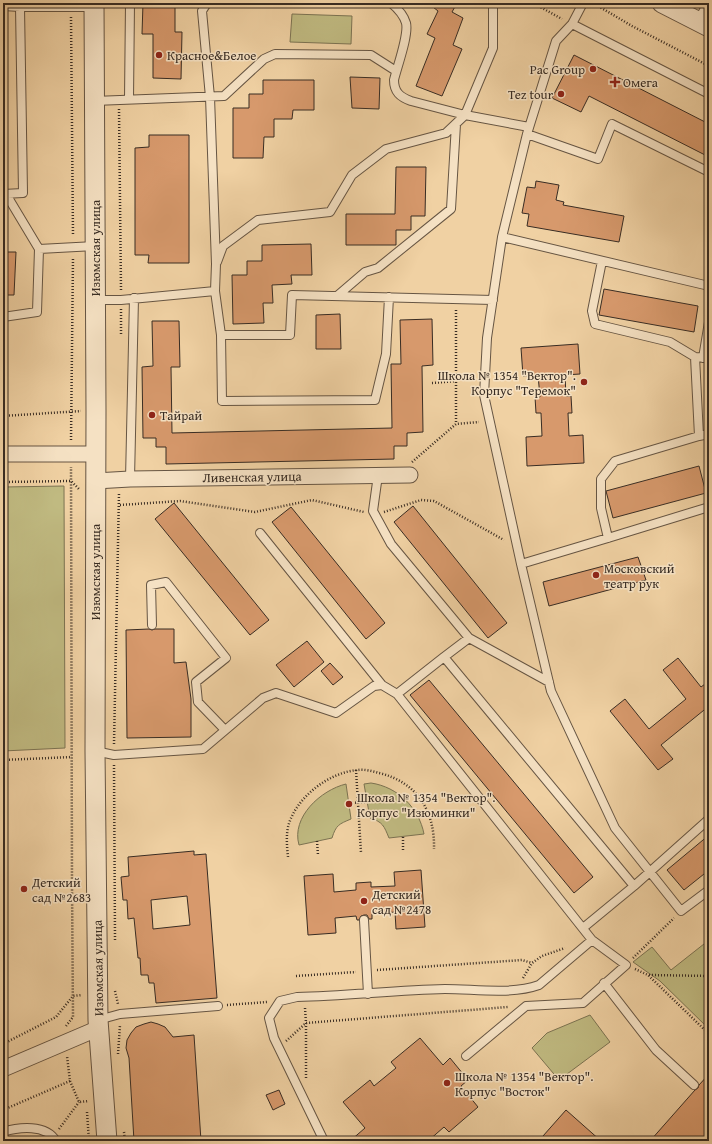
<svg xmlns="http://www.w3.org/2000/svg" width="712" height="1144" viewBox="0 0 712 1144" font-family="'Gentium Book Plus',serif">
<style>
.green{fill:#c0ba81;stroke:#7c7352}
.building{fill:#d7996c;stroke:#382c23;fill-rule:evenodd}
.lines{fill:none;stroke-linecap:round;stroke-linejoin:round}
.service-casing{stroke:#665543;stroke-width:10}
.minor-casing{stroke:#665543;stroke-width:17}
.tertiary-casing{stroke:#665543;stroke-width:21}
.path{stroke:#382c23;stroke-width:2.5;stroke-dasharray:1 2;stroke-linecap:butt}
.service{stroke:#f5e1c3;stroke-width:8}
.minor{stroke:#f5e1c3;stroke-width:15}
.tertiary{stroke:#f5e1c3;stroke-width:19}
.poi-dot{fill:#8f2418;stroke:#f5e1c3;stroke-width:1.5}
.labels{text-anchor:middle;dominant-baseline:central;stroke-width:3;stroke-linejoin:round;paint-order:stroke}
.poi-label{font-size:13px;fill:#382c23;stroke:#f5e1c3;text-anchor:start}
.street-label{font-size:13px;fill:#382c23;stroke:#f5e1c3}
</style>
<rect width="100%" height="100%" fill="#f0d1a3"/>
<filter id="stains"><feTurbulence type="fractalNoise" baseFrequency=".005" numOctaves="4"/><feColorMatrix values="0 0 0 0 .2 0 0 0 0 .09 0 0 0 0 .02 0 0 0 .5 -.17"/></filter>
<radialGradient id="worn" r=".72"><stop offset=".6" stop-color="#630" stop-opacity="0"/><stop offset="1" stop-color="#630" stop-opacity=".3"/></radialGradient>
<path class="green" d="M292,14l60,2 -1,28 -61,-2z
M64,486l1,262 -62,3v-264z
M371,783c27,4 48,25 53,51l-35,4c-5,-12 -6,-16 -19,-20l-6,-34z
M346,784l5,35c-12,5 -15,6 -19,19l-33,7c-8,-28 22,-55 47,-61z
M709,940v89l-49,-48 -27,-19 19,-15 19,23z
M590,1015l20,27 -51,38 -27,-32 15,-15z"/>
<path class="building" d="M143,3h32v29h7l-1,47 -28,-1v-44h-11z
M428,3h29l-5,9 11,6 -10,27 9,4 -20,47 -26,-10 19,-48 -8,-4 11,-23z
M574,55l135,69v33l-120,-61 -8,16 -29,-14z
M350,77l30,1 -1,31 -27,-1z
M263,80h51v30h-21l-1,9h-18v18h-10l-1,21h-30v-50h16v-14h14z
M149,135h40v128h-41l1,-8h-14v-107l14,-1z
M396,167h30l-1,49h-14v14h-15v15h-50v-31h49z
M536,181l23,4 -3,15 8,2 -1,3 61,11 -5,26 -92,-16 2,-12 -7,-1 5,-26 8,1z
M311,244l1,31h-21l1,9 -20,1 1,18h-10l1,20 -31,1 -1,-49h15v-14h15v-16z
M3,252h13l-2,43h-11z
M604,289l94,17 -4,26 -95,-17z
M340,314l1,35h-25v-34z
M432,319l1,46 -11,1 1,66 -16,1v13h-13v13l-228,5v-17h-10v-9h-13l-1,-71 11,-1 -1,-45h27l1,46h-9l1,66 220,-5 -1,-64h10l-1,-44z
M578,344l2,30 -15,1 1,21h5l1,17h-4l1,23 14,-1 1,28 -57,3 -1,-29 16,-1 -1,-23h-5l-1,-16h5l-2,-22 -15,1 -2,-28z
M699,466l7,27 -93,25 -7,-27z
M174,503l95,117 -19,15 -95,-116z
M413,506l94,117 -19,15 -94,-116z
M291,507l94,116 -19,16 -94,-117z
M638,557l8,23 -97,26 -6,-24z
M149,629l3,1 3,-1h19v34l12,-1 5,37v38l-64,1 -1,-108z
M307,641l17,21 -30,25 -18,-22z
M678,658l23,29 8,-6v25l-48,39 12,14 -15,11 -48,-59 15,-12 24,30 37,-30 -23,-29z
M330,663l13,14 -10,8 -12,-14z
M429,680l164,197 -19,16 -164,-198z
M709,835v35l-25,20 -17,-20z
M194,851v4l12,-1 11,144 -61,5 -2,-20h-5l-1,-8h-7l-1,-17h-2l-4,-40 -6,1 -1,-19h-4l-2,-23 8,-1 -1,-19zM187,896l3,29 -37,4 -2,-29z
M421,870l4,57 -29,2 -1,-17 -23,2v5h-3l-2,-4h-3l-3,1 -2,4h-2l-1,-4 -21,2 1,15 -28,2 -4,-59 29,-2 1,18 22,-2v-7l15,-1v5l24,-1 -1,-14z
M151,1022l7,2 7,3 8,10 21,-2 7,106h-67l-5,-83 -3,-10 1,-8 4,-7 5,-6 8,-3z
M420,1038l23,27 7,-7 18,22 -7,6 17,21 -29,25 -5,-5 -16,14h-78l15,-13 -22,-26 27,-22 4,6 22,-18 -5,-6z
M709,1074v67h-59l45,-51 3,-2 1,-3z
M279,1090l6,14 -12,6 -7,-15z
M566,1110l35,31h-51l-7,-5z"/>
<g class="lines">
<defs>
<path id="service" d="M207,3l-5,8 8,86 6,167 -1,27 6,44h69l2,-40 201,5
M391,3c6,5 13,13 15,20 3,12 -9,44 -12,57 0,12 6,17 17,21l54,14 64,12
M583,3l-11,21 -16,17 -29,93 -25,103 -15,101 -3,57 37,169 30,127 64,137 66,83 28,-21
M3,6l17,1 -1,-4
M698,21l10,-18
M572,24l137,70
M129,99l1,-96
M94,101l130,-5 40,-37 11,-5 96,1 25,16
M527,134l71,25 14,-35 97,48
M3,194l20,-1 -3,-186h74
M6,194l33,55
M502,237l207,49
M602,261l-10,50 3,13 75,18 25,15 14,1
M217,262l6,-16 35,-26 72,-8 22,-37 34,-26 60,-16 19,-18 28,-67v-45
M337,296l28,-24 13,-4 73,-59 5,-85
M96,300h25l94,-9
M3,317l34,-5 2,-63 56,-3
M221,335l1,66 153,-1 11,-46 3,-57
M695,357l4,79
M703,358l6,-36
M378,475l-5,36 18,33 78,94 80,44
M130,479l4,-181
M260,533l122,152
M608,538l-7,-30v-29l14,-18 84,-25 10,-2
M521,564l87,-26 101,-31
M152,625l-1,-40 15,-3 60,76 -30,24 2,20 27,28
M444,657l25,-19
M397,694l47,-37 190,229
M95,751l19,4 89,-6 60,-51 13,-5 60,20 38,-27 8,-1 15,9 195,246 34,25 -43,38 -57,3 -60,50
M364,920l4,74
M583,928l51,-42 75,-67
M604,983l52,67 38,35
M98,1020l22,-6 98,-8
M3,1132c16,-5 43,-8 53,9
M324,1141l-50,-103 -5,-20 11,-17 17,-4c49,-1 99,-7 148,-8 30,0 66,6 94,-4l53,-45"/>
<path id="minor" d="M3,454h92
M95,481l35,-2 280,-4
M3,1069l96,-41"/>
<path id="tertiary" d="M94,3l2,408 -1,340 3,269 9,121
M662,3l47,24"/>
</defs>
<use href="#service" class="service-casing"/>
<use href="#minor" class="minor-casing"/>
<use href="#tertiary" class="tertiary-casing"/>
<path class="path" d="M533,3l29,16
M593,3l39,23 77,40
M71,17l2,219
M119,109l2,181
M456,310v114
M121,334v-25
M432,383l24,-2
M3,416l78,-5
M71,440l2,-183
M412,462l44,-38 23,-2
M3,482l68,-1 8,8
M120,505l60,-4 75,11 57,-12 52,12
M384,512l37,-12 13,1 70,39
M114,744l5,-251
M3,760l69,-3
M114,765l1,175
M356,770l5,83
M349,803l18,-1
M403,837v14
M317,841l1,14
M288,857c-1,-10 -2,-20 0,-30 7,-29 41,-55 70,-57 6,-1 14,1 21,3 38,9 56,38 55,76
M72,884h9
M633,958l41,-40
M635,969l13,6 61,59
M377,970l145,-10 10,3
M649,975l60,1
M296,976l60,-4
M523,978l9,-15 10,-7 23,-8
M115,991l3,13
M227,1005l40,-3
M305,1008l1,15v55
M66,1026l7,-9 -1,-133 -1,-417
M286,1041l20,-18 202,-16
M3,1044l53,-27 17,-21 9,-1
M118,1054l2,-29
M70,1081l9,21 10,-1
M3,1110l67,-29 -3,-25
M87,1112l2,29
M59,1129l20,-27
M124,1132l1,9"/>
<use href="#service" class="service"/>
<use href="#minor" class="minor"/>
<use href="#tertiary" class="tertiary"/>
</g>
<g class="poi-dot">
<circle cx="159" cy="55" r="4"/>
<circle cx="593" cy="69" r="4"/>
<path d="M613 76h4v4h4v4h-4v4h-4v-4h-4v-4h4z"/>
<circle cx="561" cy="94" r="4"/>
<circle cx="584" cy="382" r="4"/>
<circle cx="152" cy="415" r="4"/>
<circle cx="596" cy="575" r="4"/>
<circle cx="349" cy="804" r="4"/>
<circle cx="24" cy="889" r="4"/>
<circle cx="364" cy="901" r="4"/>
<circle cx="447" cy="1083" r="4"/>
</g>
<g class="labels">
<g class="poi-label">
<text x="167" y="55">Красное&amp;Белое</text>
<text x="585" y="69" text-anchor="end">Pac Group</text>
<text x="623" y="82">Омега</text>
<text x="553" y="94" text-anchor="end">Tez tour</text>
<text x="576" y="375" text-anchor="end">Школа № 1354 "Вектор".<tspan x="576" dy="15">Корпус "Теремок"</tspan></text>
<text x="160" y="415">Тайрай</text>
<text x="604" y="568">Московский<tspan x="604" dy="15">театр рук</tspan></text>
<text x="357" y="797">Школа № 1354 "Вектор".<tspan x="357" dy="15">Корпус "Изюминки"</tspan></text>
<text x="32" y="882">Детский<tspan x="32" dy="15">сад №2683</tspan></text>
<text x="372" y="894">Детский<tspan x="372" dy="15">сад №2478</tspan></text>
<text x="455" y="1076">Школа № 1354 "Вектор".<tspan x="455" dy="15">Корпус "Восток"</tspan></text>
</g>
<g class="street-label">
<text transform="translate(95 248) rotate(-90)">Изюмская улица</text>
<text transform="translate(252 477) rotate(-1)">Ливенская улица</text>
<text transform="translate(95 572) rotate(-90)">Изюмская улица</text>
<text transform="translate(98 968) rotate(-91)">Изюмская улица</text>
</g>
</g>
<rect width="712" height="1144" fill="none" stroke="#f0d1a3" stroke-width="16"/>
<rect x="4" y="4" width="704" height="1136" fill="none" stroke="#382c23" stroke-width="2"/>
<rect x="8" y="8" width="696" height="1128" fill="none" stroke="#382c23"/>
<rect width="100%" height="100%" filter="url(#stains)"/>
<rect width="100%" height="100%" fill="url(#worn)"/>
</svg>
